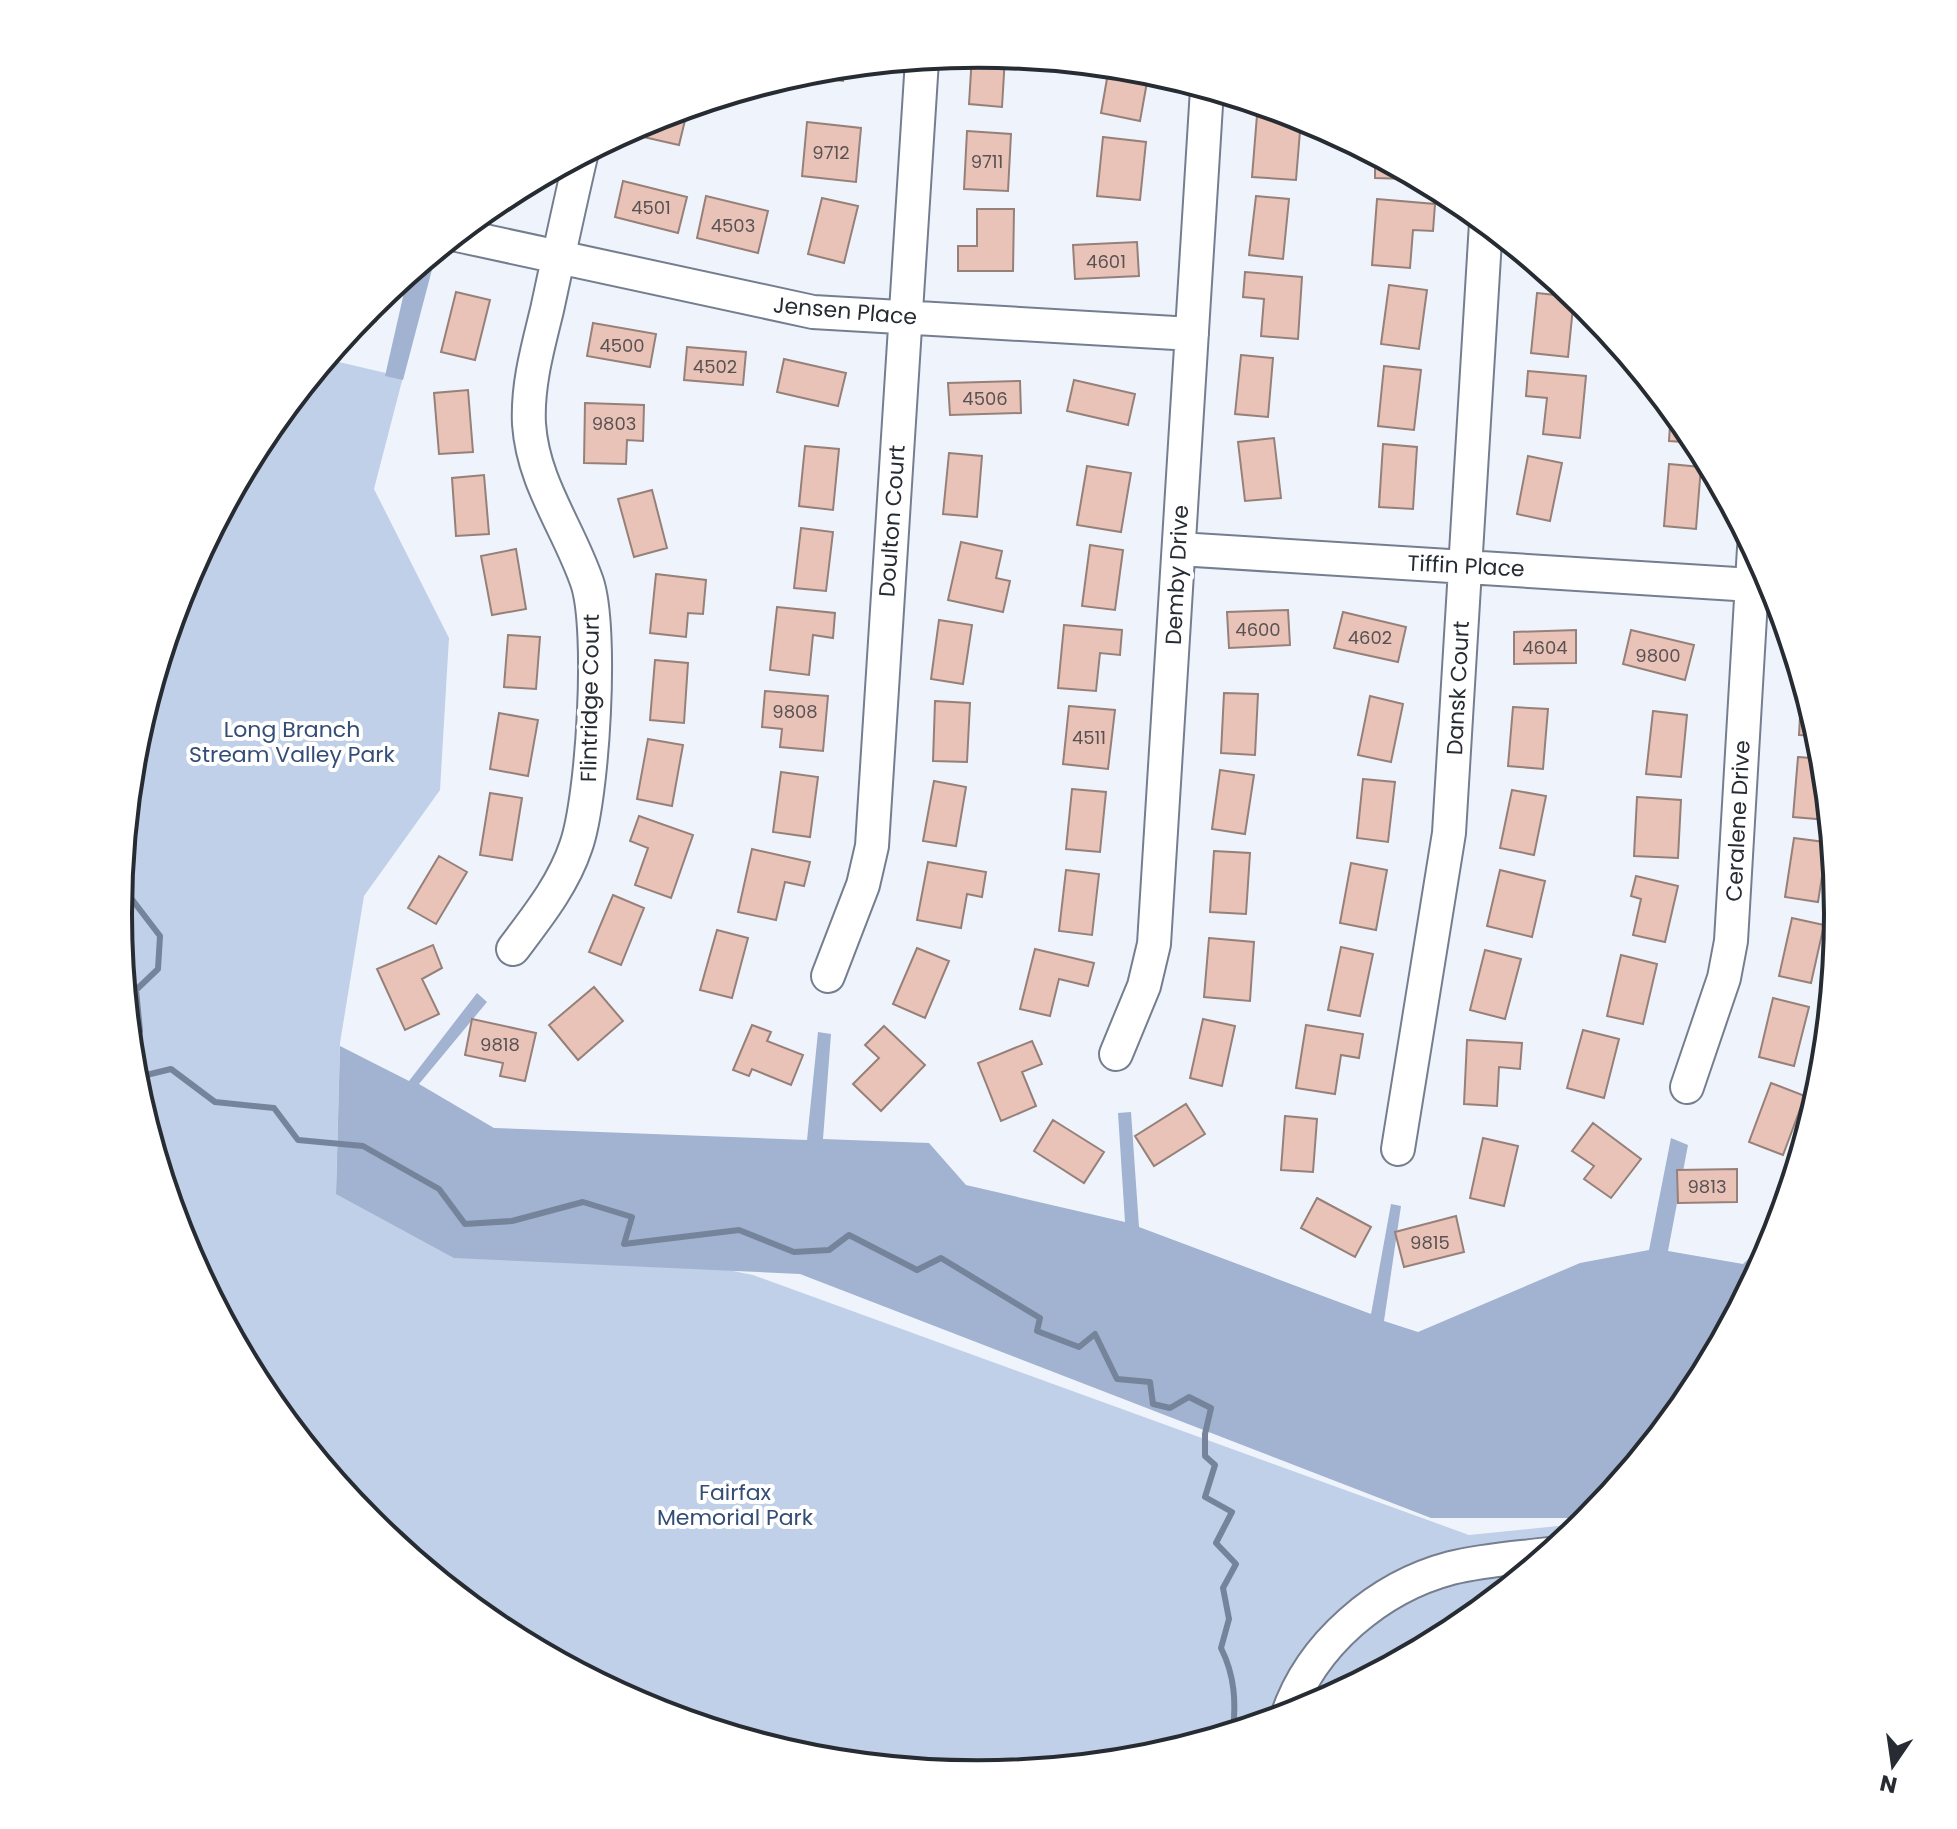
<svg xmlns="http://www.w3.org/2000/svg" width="1957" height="1829" viewBox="0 0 1957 1829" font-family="Poppins,sans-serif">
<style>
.green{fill:#c0d0e9}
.forest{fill:#a1b3d0}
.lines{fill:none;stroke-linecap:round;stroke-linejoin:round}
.stream{stroke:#75849a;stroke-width:6}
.building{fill:#e9c3b7;stroke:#968079;stroke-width:2}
.minor-casing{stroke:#747e8f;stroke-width:36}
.minor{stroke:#fff;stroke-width:32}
.labels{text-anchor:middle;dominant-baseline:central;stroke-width:8;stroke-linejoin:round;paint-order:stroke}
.number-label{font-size:18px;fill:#585254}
.street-label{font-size:22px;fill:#272c33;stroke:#fff}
.park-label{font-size:22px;fill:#334d76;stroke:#fff}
.rim{fill:none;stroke:#272c33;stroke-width:4}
</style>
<rect width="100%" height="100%" fill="#eff4fc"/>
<path class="green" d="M326,359l77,18 -29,112 75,149 -9,152 -76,106 -24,147 -4,148 417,84 716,260 118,-12 -131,107 -149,80 -161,49 -168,16 -168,-17 -161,-49 -149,-79 -130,-107 -107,-131 -80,-149 -49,-161 -16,-168 17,-168 49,-161 79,-149z"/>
<path class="forest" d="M425,261l9,1 -31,118 -18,-4 23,-101z
M477,993l10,9 -68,82 75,44 313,12 11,-108 13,2 -8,105 106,4 37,42 159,37 -7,-109 13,-1 8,115 232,87 20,-110 10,2 -17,115 34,11 162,-69 69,-13 22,-112 17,7 -20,106 75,13 34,-33 -83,162 -103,125h-160l-631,-244 -346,-16 -118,-64 4,-148 69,35z"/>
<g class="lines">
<path class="stream" d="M121,885l39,51 -2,33 -22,21 4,41 -8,22
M134,1078l37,-9 44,33 59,6 24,32 65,6 76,43 26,35 47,-3 71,-19 49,15 -8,27 115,-14 55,22 35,-2 20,-15 68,35 24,-12 99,60 -3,13 42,16 16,-13 22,45 33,3 3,22 17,4 19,-11 22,11 -6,26v22l10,9 -10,32 27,15 -16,31 20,21 -13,24 6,31 -8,29c14,28 15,54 12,84"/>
</g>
<path class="building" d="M972,55l33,2 -3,50 -33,-3z
M845,67l-2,14 -33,-4 1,-7z
M1109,67l40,4 -9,50 -39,-8z
M688,108l-9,37 -40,-9 3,-13z
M1257,115l44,4 -5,61 -44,-3z
M807,122l54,6 -5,54 -54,-6z
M967,131l44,3 -3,57 -44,-2z
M1103,137l43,5 -6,58 -43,-4z
M1375,156l33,17v6l-33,-1z
M623,181l64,16 -9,36 -63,-16z
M706,196l62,15 -10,42 -61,-15z
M1256,196l33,3 -6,60 -34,-4z
M822,198l36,8 -14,57 -36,-9z
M1377,199l58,5 -2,27 -20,-1 -3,38 -38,-3z
M977,209h37l-1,62h-55v-25h19z
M1137,242l2,34 -64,3 -2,-34z
M1245,272l57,5 -4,62 -37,-3 3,-37 -21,-2z
M1389,285l38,5 -8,59 -38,-5z
M456,292l34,8 -15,60 -34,-8z
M1537,293l37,4 -6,60 -37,-4z
M381,297l-5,24 -15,-3 9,-12z
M593,323l63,11 -6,33 -63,-11z
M687,347l59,5 -3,33 -59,-5z
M1241,355l32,3 -5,59 -33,-3z
M784,359l62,14 -8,33 -61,-14z
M1384,366l37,4 -7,60 -36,-4z
M1528,371l58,5 -6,62 -37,-4 4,-36 -21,-2z
M1074,380l61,14 -7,31 -61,-14z
M1020,381l1,32 -71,2 -2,-32z
M468,390l5,62 -34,2 -5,-61z
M585,403l59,2 -1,36 -16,-1 -1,24 -42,-1z
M1671,409l23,28 3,6 -28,-2z
M1274,438l7,60 -36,3 -7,-59z
M1383,444l34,3 -4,62 -34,-2z
M805,446l34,3 -6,61 -34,-4z
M949,453l33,3 -5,61 -34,-3z
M1528,456l34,7 -12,58 -33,-7z
M1669,464l32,3 -5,62 -32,-3z
M1087,466l44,7 -10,59 -44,-7z
M484,475l5,59 -33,2 -4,-58z
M652,490l15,58 -33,9 -16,-58z
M801,528l32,4 -7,59 -32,-3z
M961,542l41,9 -6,27 14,3 -7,31 -55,-12z
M1090,545l33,5 -8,60 -33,-4z
M516,549l10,60 -34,6 -11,-59z
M656,574l50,6 -3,34 -15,-1 -2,24 -36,-4z
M777,607l58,6 -2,25 -20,-3 -4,40 -39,-5z
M1288,610l2,35 -61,3 -2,-36z
M1343,612l63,15 -8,35 -64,-14z
M939,620l33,5 -9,59 -32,-5z
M1064,625l58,5 -2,25 -20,-2 -4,38 -38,-3z
M1576,630v33l-62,1v-32z
M1631,630l63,15 -9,35 -62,-16z
M508,635l32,2 -4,52 -32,-2z
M655,660l33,3 -4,60 -34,-3z
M1802,681l17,55 -20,-1z
M765,691l63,5 -5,55 -43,-4 2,-18 -20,-2z
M1224,693l34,1 -3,61 -34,-2z
M1370,696l33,8 -12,58 -33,-7z
M935,701l35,2 -3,59 -34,-1z
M1069,706l46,4 -7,59 -45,-5z
M1513,707l35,2 -5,60 -35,-3z
M1653,711l34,4 -6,62 -35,-3z
M499,713l39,7 -10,56 -38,-7z
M648,739l35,6 -11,61 -35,-7z
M1798,757l26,2 4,61 -35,-3z
M1220,770l34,5 -9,59 -33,-5z
M781,772l37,5 -8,60 -37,-5z
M1363,779l32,3 -7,60 -31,-4z
M934,781l32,6 -10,59 -33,-5z
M1072,789l34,3 -6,60 -34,-3z
M1512,790l34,6 -12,59 -34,-7z
M490,793l32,5 -10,62 -32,-5z
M1637,797l44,3 -3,58 -44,-2z
M639,816l54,19 -22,63 -36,-13 13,-37 -18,-7z
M1794,838l38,5 2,22 -10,-1 -6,38 -33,-5z
M752,849l58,13 -6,24 -19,-4 -9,38 -38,-8z
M1214,851l36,2 -4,61 -36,-2z
M439,856l28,16 -31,52 -28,-16z
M928,862l58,10 -4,25 -15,-3 -6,34 -44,-8z
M1351,863l36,7 -11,60 -36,-7z
M1066,870l33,4 -7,61 -33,-4z
M1500,870l45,11 -13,56 -45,-11z
M1636,876l42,10 -13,56 -32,-7 8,-36 -10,-3z
M613,895l31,13 -23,57 -32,-13z
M1792,918l32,7 -13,58 -32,-7z
M717,930l31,8 -16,60 -32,-8z
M1209,938l45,4 -4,59 -46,-4z
M433,945l9,23 -20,11 17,35 -34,16 -28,-61z
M1341,947l32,7 -13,62 -32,-6z
M917,948l32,13 -24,57 -32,-14z
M1035,949l59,14 -6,23 -29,-7 -9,37 -30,-7z
M1485,950l36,9 -16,60 -35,-9z
M1621,955l36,9 -14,60 -36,-8z
M594,987l29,34 -45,39 -29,-35z
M1773,998l36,9 -15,59 -35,-9z
M472,1019l64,14 -11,48 -25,-5 3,-13 -38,-8z
M1203,1019l32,7 -13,60 -32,-8z
M752,1025l19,7 -4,9 36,14 -12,30 -39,-16 -3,7 -16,-6z
M1306,1025l57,9 -4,24 -18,-3 -6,39 -39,-6z
M884,1026l41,39 -44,46 -28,-27 26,-26 -14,-13z
M1583,1030l36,9 -15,59 -37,-10z
M1467,1040l55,3 -2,26 -21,-2 -2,39 -33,-2z
M1032,1041l10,23 -20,8 14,34 -35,15 -23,-58z
M1771,1083l34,13 -22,59 -34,-13z
M1186,1104l19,30 -51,32 -19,-30z
M1285,1116l32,3 -4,53 -32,-2z
M1053,1120l51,32 -20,31 -50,-32z
M1593,1123l48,36 -30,39 -27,-19 10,-13 -22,-15z
M1483,1138l35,8 -14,60 -34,-8z
M1737,1169v33l-59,1 -1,-33z
M1317,1198l54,29 -16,30 -54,-29z
M1456,1216l8,36 -60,15 -9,-35z"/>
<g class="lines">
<defs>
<path id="minor" d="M457,235l356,77 379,22
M1179,549l573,36
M513,949c24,-32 50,-64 63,-103 17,-48 27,-217 11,-264 -19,-55 -54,-99 -58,-158 -2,-39 9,-77 18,-114 11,-51 22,-103 34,-154
M828,976l35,-91 9,-39 50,-786
M1116,1054l28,-68 10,-42 53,-855
M1687,1087l37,-109 7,-37 23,-393
M1398,1149l51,-316 37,-610
M1287,1716c24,-72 92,-129 164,-148 32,-8 65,-10 98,-14"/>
</defs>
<use href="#minor" class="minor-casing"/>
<use href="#minor" class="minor"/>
</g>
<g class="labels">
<g class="number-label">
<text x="831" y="152">9712</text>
<text x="987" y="161">9711</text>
<text x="651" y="207">4501</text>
<text x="733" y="225">4503</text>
<text x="1106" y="261">4601</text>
<text x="622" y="345">4500</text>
<text x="715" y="366">4502</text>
<text x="985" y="398">4506</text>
<text x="614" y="423">9803</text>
<text x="1258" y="629">4600</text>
<text x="1370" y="637">4602</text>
<text x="1545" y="647">4604</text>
<text x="1658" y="655">9800</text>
<text x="795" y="711">9808</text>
<text x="1089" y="737">4511</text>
<text x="500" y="1044">9818</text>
<text x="1707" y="1186">9813</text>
<text x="1430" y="1242">9815</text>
</g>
<g class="street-label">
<text transform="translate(845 311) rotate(5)">Jensen Place</text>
<text transform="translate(892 521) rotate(-86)">Doulton Court</text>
<text transform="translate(1466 566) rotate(3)">Tiffin Place</text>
<text transform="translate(1177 575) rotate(-87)">Demby Drive</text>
<text transform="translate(1458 688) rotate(-87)">Dansk Court</text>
<text transform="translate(590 698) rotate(-89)">Flintridge Court</text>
<text transform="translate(1738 821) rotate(-87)">Ceralene Drive</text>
</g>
<g class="park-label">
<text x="292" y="729">Long Branch<tspan x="292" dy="25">Stream Valley Park</tspan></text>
<text x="735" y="1492">Fairfax<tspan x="735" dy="25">Memorial Park</tspan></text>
</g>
</g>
<path d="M0 0H1957V1829H0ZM132 914a846 846 0 1 1 1692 0a846 846 0 1 1-1692 0Z" fill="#fff" fill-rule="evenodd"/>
<path class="rim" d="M132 914a846 846 0 1 1 1692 0a846 846 0 1 1-1692 0Z"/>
<g transform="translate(1893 1765) rotate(193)" stroke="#ffffff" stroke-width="6" paint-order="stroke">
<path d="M0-6L14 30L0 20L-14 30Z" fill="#272c33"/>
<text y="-12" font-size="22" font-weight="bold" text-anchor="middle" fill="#272c33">N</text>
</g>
</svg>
